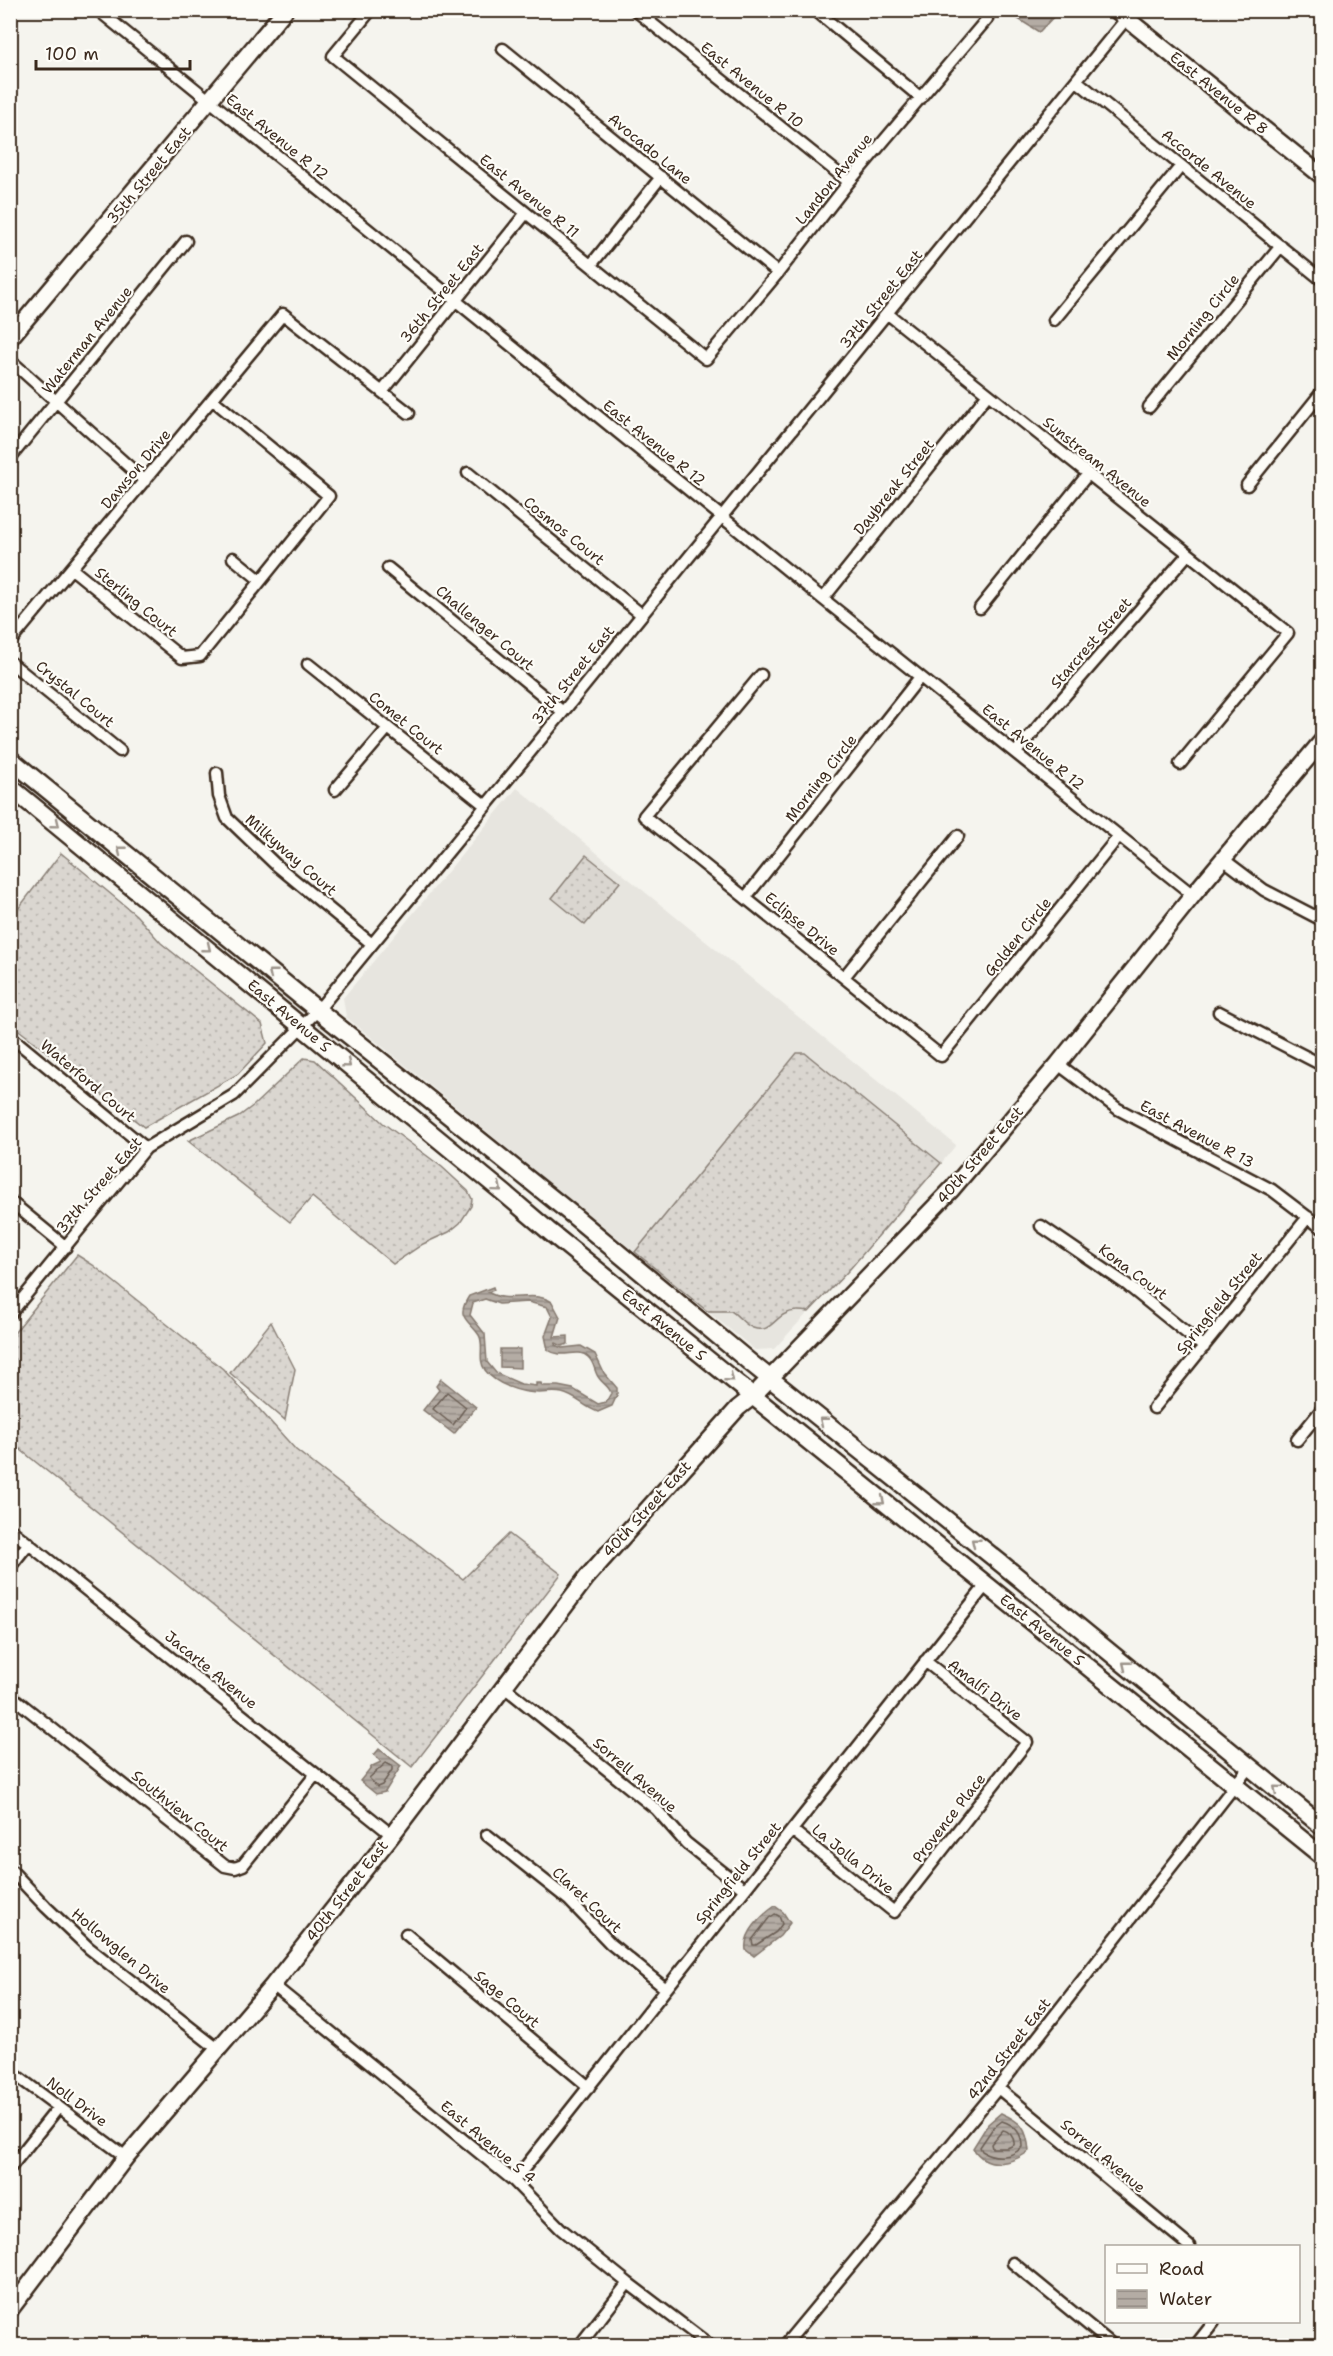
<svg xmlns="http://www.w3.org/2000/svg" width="1333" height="2356" viewBox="0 0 1333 2356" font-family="'Shantell Sans',sans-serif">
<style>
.built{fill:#e7e5df}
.grass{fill:url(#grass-dots);stroke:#8a8077;stroke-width:1.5}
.water{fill:url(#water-rules);stroke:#84786e;stroke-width:1.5;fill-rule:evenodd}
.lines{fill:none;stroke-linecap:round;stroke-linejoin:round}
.shore{stroke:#6b5e54;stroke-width:1.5}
.street-casing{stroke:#3b2a1e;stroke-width:15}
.secondary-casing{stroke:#3b2a1e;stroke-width:20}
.primary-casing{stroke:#3b2a1e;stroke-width:21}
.street{stroke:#fdfcf7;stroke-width:10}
.secondary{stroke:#fdfcf7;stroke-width:15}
.primary{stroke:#fdfcf7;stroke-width:16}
.oneway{stroke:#9c938a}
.labels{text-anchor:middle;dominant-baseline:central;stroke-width:4.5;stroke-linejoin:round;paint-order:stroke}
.street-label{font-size:15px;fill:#3b2a1e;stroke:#fdfcf7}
</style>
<defs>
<pattern id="grass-dots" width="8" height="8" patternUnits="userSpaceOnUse" patternTransform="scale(1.5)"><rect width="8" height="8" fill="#dad6d0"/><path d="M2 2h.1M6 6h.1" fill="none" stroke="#bcb8b2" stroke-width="1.8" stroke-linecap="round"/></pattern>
<pattern id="water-rules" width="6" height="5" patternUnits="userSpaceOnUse" patternTransform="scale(1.5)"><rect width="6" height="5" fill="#b4aca4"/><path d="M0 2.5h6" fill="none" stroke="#948c85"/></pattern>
</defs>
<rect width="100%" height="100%" fill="#f5f4ee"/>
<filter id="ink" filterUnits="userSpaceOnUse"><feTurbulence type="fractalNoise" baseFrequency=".0167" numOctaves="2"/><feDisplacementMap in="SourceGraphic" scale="12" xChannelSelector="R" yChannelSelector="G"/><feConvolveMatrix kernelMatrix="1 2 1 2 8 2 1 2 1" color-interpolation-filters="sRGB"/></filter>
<g filter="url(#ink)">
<path class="built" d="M517,788l439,357 -57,70 -125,134 -19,1 -409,-333 -3,-19z"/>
<path class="grass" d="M61,853l75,62 25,28 101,81 5,19 -29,31 -94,53 -133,-103v-106z
M586,855l34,27 -35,43 -33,-27z
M797,1053h8l136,110 -92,107 -40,42c-8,-1 -16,-2 -24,2 -11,5 -16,20 -32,14 -9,-3 -14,-12 -22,-17h-24l-72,-59z
M304,1058l11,2 68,63 59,44 26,24 4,8 -1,7 -11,17 -11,9 -26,12 -30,20 -81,-67 -22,25 -102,-81 50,-24 16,-12z
M77,1255l16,10 130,104 73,81 167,129 46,-45 52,40 -149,193 -401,-325v-105z
M271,1322l24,47 -10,51 -55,-47z"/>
<path class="water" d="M1013,11v-1l46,1 -20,21 -24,-15z
M493,1287l1,3 -6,2c20,13 44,-3 64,10l8,15 -6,20 14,-1v8l-6,2 -6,-3 -1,2 7,3 19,-2 14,8 9,19 13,15v7l-5,11 -14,6c-13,-4 -22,-16 -36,-19 -8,-2 -15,0 -23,0 -18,0 -43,-8 -54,-23 -8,-11 0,-25 -6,-35 -11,-16 -24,-17 -10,-39zM485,1299l14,5 29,-2 19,5 5,10 -7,19 3,14c15,10 30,-3 40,7 7,6 6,15 11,21 4,6 10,8 12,15l-5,9 -8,2 -25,-15 -15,-3h-16l-1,-3h-5v3l-15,-2 -25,-11 -9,-11 -2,-28 -15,-19 3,-12z
M500,1349h20v19l-20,-1z
M441,1379l35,28 -22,27 -31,-24 16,-20 -3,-4z
M379,1749l22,17 -16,26 -9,2 -16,-13 12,-15 9,-4 -7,-7z
M775,1906l8,6 7,11 -10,13 -26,20 -8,-6c-3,-17 16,-35 29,-44z
M1001,2113c20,9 26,15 28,38 -18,14 -43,18 -56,-3l15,-24z"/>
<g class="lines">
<path class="shore" d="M447,1392l19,15 -13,18 -20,-16z
M386,1763l6,3v4l-10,15 -5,2 -8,-9z
M775,1914l4,2 3,8 -6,8 -20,13h-3l-1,-5 17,-22z
M1002,2121c13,4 20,12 20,26 -10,11 -27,12 -40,4l-2,-4 13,-19z
M1003,2130c6,1 12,8 11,15l-7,3h-15l-1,-4z"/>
<defs>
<path id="street" d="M98,10l725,589 370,296
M371,10l-38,46 373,303 72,-86 71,-91 138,-163v-9
M635,10l214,172
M815,10l106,88
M503,49l275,224
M1077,81l245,199
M591,265l70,-88
M888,314l400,319 -108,131
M1054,320l127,-154
M10,360l135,121
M382,392l144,-179
M1149,407l132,-161
M10,458l176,-217
M468,473l173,141
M1247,485l75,-93
M233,558l27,22
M388,568l175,144
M72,569l110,89 18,-2 129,-160 -116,-96
M823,599l165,-205
M980,608l108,-134
M10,642l273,-328 126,99
M10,662l110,89
M308,664l178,142
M761,675l-117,141 297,240 178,-220
M1016,752l172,-198
M217,773l2,23 8,22 48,46 97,80
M335,790l53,-62
M1223,859l41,31 58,30
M746,897l174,-220
M844,977l114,-141
M1219,1012l103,53
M10,1036l136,112
M1058,1064l60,45 154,81 50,38
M10,1201l56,46
M1041,1226l85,58 78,63
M10,1314l136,-166 88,-53 84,-85 245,-298 563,-693
M1154,1408l154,-191
M1297,1440l25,-31
M10,1529l382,306
M10,1567l19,-24
M503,1686l153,123 30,34 58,46
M10,1695l215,171 10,2 8,-3 73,-91
M792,1830l102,82 133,-170 -102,-81
M487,1835l82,65 42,44 55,45
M10,1869l36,38 43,41 130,102
M406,1934l183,153
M273,1985l241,196 47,48 67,54 83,63
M10,2071l116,86
M998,2088l191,158
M10,2168l48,-60
M514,2181l472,-596
M1013,2263l101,83
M579,2346l49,-63
M784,2346l214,-258 252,-322
M1195,2346l19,-24"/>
<path id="secondary" d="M1116,10l206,166
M10,338l275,-328
M10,2310l116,-153 147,-172 119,-150 195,-258 151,-169 14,-11 200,-208 106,-125 135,-169 129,-154"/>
<path id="primary" d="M10,759l295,241 264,212 183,152 251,201 319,261
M10,787l494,406 46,39 772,624"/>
</defs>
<use href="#street" class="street-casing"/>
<use href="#secondary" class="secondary-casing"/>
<use href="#primary" class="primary-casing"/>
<use href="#street" class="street"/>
<use href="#secondary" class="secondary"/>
<use href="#primary" class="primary"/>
</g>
<defs><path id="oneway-chevron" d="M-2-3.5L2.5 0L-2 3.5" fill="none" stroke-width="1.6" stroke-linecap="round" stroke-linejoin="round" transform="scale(1.5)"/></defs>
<g class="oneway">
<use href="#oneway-chevron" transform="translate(56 824) rotate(39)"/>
<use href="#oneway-chevron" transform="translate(121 850) rotate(-141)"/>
<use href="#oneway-chevron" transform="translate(207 948) rotate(39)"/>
<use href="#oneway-chevron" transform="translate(272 973) rotate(-141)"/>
<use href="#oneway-chevron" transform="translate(347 1064) rotate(39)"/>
<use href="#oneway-chevron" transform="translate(498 1188) rotate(40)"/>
<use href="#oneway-chevron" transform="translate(730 1378) rotate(39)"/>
<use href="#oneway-chevron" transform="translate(823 1421) rotate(-141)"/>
<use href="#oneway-chevron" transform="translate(881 1501) rotate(39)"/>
<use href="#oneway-chevron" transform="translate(975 1542) rotate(-141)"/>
<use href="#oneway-chevron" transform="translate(1126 1665) rotate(-141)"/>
<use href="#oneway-chevron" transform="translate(1277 1789) rotate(-140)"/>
</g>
</g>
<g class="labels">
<g class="street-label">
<text transform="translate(752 85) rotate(39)">East Avenue R 10</text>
<text transform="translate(1219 93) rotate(39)">East Avenue R 8</text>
<text transform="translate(277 137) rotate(39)">East Avenue R 12</text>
<text transform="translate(650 149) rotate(39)">Avocado Lane</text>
<text transform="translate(1209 169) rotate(39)">Accorde Avenue</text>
<text transform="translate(149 175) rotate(-50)">35th Street East</text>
<text transform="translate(834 179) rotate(-51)">Landon Avenue</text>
<text transform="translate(529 196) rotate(39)">East Avenue R 11</text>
<text transform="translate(442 293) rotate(-51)">36th Street East</text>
<text transform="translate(881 299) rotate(-51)">37th Street East</text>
<text transform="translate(1203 317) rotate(-51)">Morning Circle</text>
<text transform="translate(87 340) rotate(-51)">Waterman Avenue</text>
<text transform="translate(654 443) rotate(39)">East Avenue R 12</text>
<text transform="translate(1097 462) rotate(39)">Sunstream Avenue</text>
<text transform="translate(136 469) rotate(-50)">Dawson Drive</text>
<text transform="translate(894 487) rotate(-51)">Daybreak Street</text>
<text transform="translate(564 531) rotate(39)">Cosmos Court</text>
<text transform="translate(136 602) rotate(39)">Sterling Court</text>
<text transform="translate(485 628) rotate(40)">Challenger Court</text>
<text transform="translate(1091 643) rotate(-49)">Starcrest Street</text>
<text transform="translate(573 675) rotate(-51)">37th Street East</text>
<text transform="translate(75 694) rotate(39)">Crystal Court</text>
<text transform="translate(406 723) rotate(39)">Comet Court</text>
<text transform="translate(1033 747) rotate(39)">East Avenue R 12</text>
<text transform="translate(821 778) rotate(-52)">Morning Circle</text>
<text transform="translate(291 855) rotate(41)">Milkyway Court</text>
<text transform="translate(802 924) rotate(39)">Eclipse Drive</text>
<text transform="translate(1018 937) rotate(-51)">Golden Circle</text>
<text transform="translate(289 1016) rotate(40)">East Avenue S</text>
<text transform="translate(88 1081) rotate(40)">Waterford Court</text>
<text transform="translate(1197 1134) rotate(28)">East Avenue R 13</text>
<text transform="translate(980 1155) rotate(-49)">40th Street East</text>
<text transform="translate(99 1185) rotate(-49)">37th Street East</text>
<text transform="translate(1133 1272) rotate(37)">Kona Court</text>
<text transform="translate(1219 1303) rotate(-51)">Springfield Street</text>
<text transform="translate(664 1325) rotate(39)">East Avenue S</text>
<text transform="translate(647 1509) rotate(-48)">40th Street East</text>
<text transform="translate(1042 1630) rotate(39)">East Avenue S</text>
<text transform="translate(211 1670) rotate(39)">Jacarte Avenue</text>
<text transform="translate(985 1690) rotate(38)">Amalfi Drive</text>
<text transform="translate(635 1775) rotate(41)">Sorrell Avenue</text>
<text transform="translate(180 1811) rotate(39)">Southview Court</text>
<text transform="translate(949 1818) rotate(-52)">Provence Place</text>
<text transform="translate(853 1859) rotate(39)">La Jolla Drive</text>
<text transform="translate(738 1873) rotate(-51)">Springfield Street</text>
<text transform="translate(347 1891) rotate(-52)">40th Street East</text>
<text transform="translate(587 1900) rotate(43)">Claret Court</text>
<text transform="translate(121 1951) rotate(40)">Hollowglen Drive</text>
<text transform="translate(507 1999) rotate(40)">Sage Court</text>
<text transform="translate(1009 2049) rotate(-52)">42nd Street East</text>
<text transform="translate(77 2102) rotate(37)">Noll Drive</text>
<text transform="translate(488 2142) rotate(40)">East Avenue S 4</text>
<text transform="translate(1103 2156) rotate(40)">Sorrell Avenue</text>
</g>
</g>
<rect width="1333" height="2356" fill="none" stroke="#fdfcf7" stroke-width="36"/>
<rect x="18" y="18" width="1297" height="2320" fill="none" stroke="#3b2a1e" stroke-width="2" filter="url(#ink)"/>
<rect x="1105" y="2245" width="195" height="78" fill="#fdfcf7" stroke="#afa8a0" stroke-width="1.5"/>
<rect x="1117" y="2264" width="30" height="9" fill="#fdfcf7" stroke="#afa8a0" stroke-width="1.5"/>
<text x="1159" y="2275" font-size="18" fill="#3b2a1e">Road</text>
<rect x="1117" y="2290" width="30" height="18" fill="url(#water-rules)" stroke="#afa8a0" stroke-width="1.5"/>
<text x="1159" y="2305" font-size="18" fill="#3b2a1e">Water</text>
<path d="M36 60v9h154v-9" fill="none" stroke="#3b2a1e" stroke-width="3"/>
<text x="45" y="60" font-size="18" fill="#3b2a1e" stroke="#fdfcf7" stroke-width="4.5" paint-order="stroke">100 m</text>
</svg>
